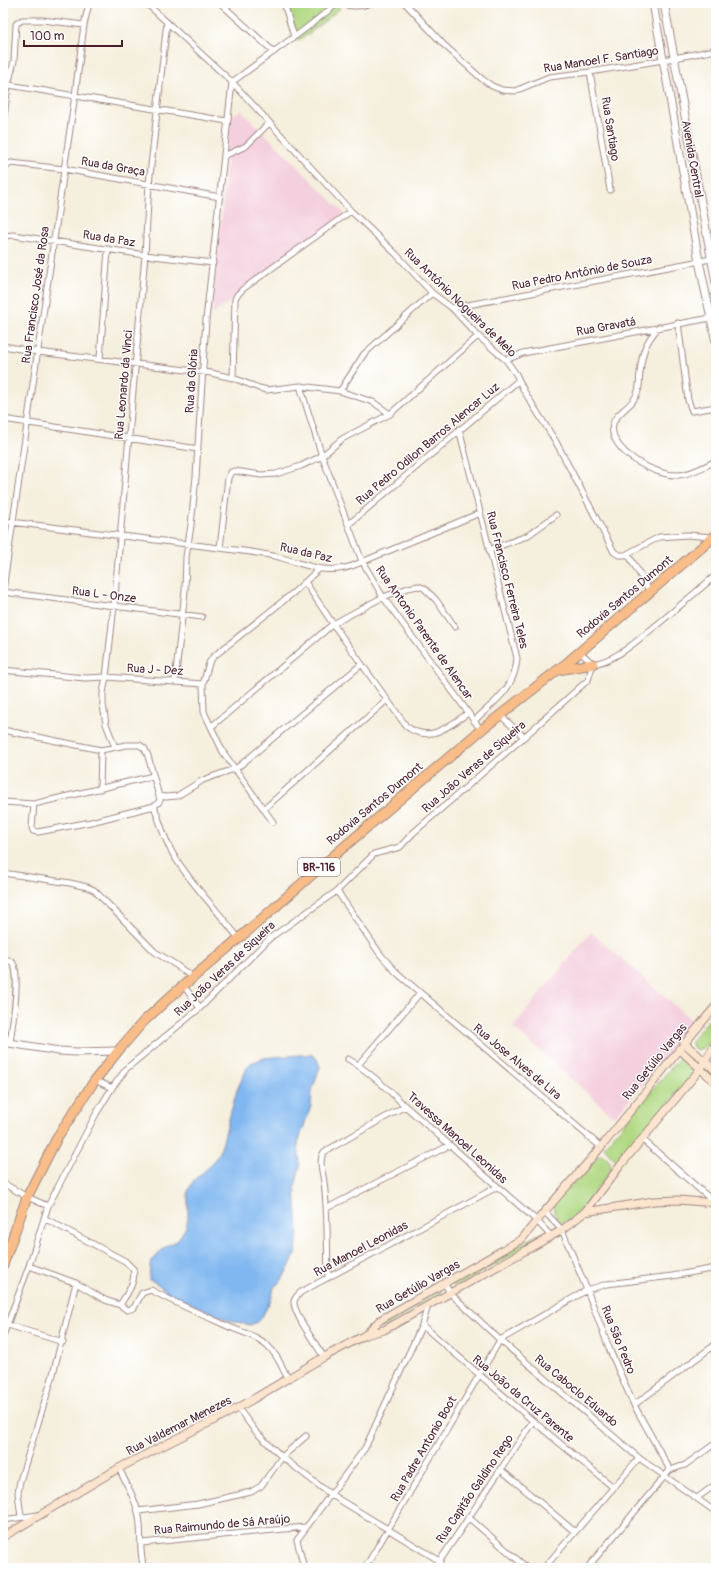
<svg xmlns="http://www.w3.org/2000/svg" width="719" height="1571" viewBox="0 0 719 1571" font-family="Pangolin,sans-serif">
<style>
.built{fill:#f4cfde}
.park{fill:#b1d983;stroke:#7e7c57}
.water{fill:#80b7f0;stroke:#656b8e}
.lines{fill:none;stroke-linecap:round;stroke-linejoin:round}
.minor-casing{stroke:#a08784;stroke-width:7}
.tertiary-casing{stroke:#a08784;stroke-width:9}
.secondary-casing{stroke:#a08784;stroke-width:9}
.trunk-casing{stroke:#a08784;stroke-width:11}
.minor{stroke:#fff;stroke-width:5}
.tertiary{stroke:#fff;stroke-width:7}
.secondary{stroke:#fce5cf;stroke-width:7}
.trunk{stroke:#f8bd88;stroke-width:9}
.labels{text-anchor:middle;dominant-baseline:central;stroke-width:3;stroke-linejoin:round;paint-order:stroke}
.shield{fill:#fff;stroke:#80626b;stroke-width:1}
.shield-label{font-size:11px;font-weight:bold;fill:#4a1f2b}
.street-label{font-size:12px;fill:#4a1f2b;stroke:#fff}
</style>
<rect width="100%" height="100%" fill="#fff"/>
<filter id="ink" filterUnits="userSpaceOnUse"><feTurbulence type="fractalNoise" baseFrequency=".025" numOctaves="2"/><feDisplacementMap in="SourceGraphic" scale="8" xChannelSelector="R" yChannelSelector="G"/><feConvolveMatrix kernelMatrix="1 2 1 2 8 2 1 2 1" color-interpolation-filters="sRGB"/></filter>
<filter id="wash" filterUnits="userSpaceOnUse"><feTurbulence type="fractalNoise" baseFrequency=".012" numOctaves="4" result="noise"/><feDisplacementMap in="SourceGraphic" scale="16" xChannelSelector="R" yChannelSelector="G"/><feGaussianBlur stdDeviation="0.9" result="paint"/><feColorMatrix in="noise" values="0 0 0 0 0 0 0 0 0 0 0 0 0 0 0 0 0 1.4 0 .05"/><feComposite in="paint" operator="in"/></filter>
<g filter="url(#wash)">
<rect width="100%" height="100%" fill="#f5efdd"/>
<path class="built" d="M241,110l104,104 -133,101 19,-199z
M591,932l105,92 -82,93 -101,-90z"/>
<path class="park" d="M284,3h50l6,5 -30,25 -13,8z
M716,1011c0,6 1,13 0,19 -1,9 -11,19 -20,20l-4,-4v-6z
M681,1056l16,14 -79,93 -14,-16z
M601,1155c7,3 11,7 9,16 -10,13 -32,48 -48,52 -7,-5 -9,-10 -8,-19l42,-47z
M535,1236h4l-3,5 -80,46 -3,-2 -1,-3 3,-2z
M440,1290l2,4 -60,35 -3,-5z"/>
<path class="water" d="M311,1054l6,5 3,8 -8,24 -1,15 -13,37 2,22 -5,22 3,45 -2,22 -14,26 -8,7 -2,10 -10,20 -5,5 -7,3 -22,-5 -58,-26 -15,-12 -6,-2 1,-14 3,-6 13,-14 11,-5 8,-12 3,-10v-28l6,-11 16,-14 10,-14 17,-62 10,-22 4,-5 13,-5z"/>
</g>
<g filter="url(#ink)">
<g class="lines">
<defs>
<path id="minor" d="M146,3l86,79 119,129 45,43 36,39 20,15 26,28 28,24 10,14 8,17 32,51 58,110 5,3h6l34,-18 28,-2 26,2
M220,3l54,49
M284,3l10,34
M339,3c11,4 22,4 32,0
M405,3l38,41 39,35 10,7 10,4 13,1 34,-14 41,-5 73,-12 53,-10
M590,72l20,118
M232,82l73,-53 33,-26
M3,84c75,12 149,25 224,37
M3,126l5,-41 6,-24 2,-37 6,-4h20l42,5
M224,156l22,-10 23,-23
M3,169l8,-6 53,6 156,28
M3,236l10,-1 132,20 68,8
M452,308l264,-50
M678,323l10,77 4,11 24,-4
M659,327c-14,15 -17,26 -19,46 -1,6 0,12 -2,18 -4,16 -22,20 -25,33 -6,27 44,53 66,51 13,-1 26,-9 37,-14
M3,346l35,6 173,21 22,5 26,10 8,2 33,-4 40,5 33,11 17,12
M100,359l8,-110
M506,360l17,-7 193,-36
M233,378l2,-79 2,-4 6,-6 108,-78
M300,386l22,70 40,105 21,36 98,133
M340,391l24,-37 68,-61
M3,419l195,30
M459,429l58,229c-2,31 -22,43 -43,63
M3,521l248,31c10,2 21,3 31,6 25,7 44,17 70,8l128,-53
M349,524l170,-144
M220,548l8,-70 3,-6 4,-1 26,4 15,-1 25,-8 21,-10 20,-17 48,-25 88,-78
M489,550l38,-14 29,-21
M628,554l22,38
M305,582l28,42 73,102c23,18 42,1 62,-13
M3,590l72,-495 9,-70 5,-22
M3,592l199,25
M579,651l14,13c24,-4 41,-21 60,-36 21,-17 42,-35 63,-53
M3,670l82,8 21,-1 97,7
M175,681l10,-90 1,-34 5,-32 5,-48 10,-157 26,-238
M500,715l24,22
M211,727l122,-103 50,-27 25,-9 10,-2 6,2 12,12 19,27
M3,730l98,20 25,-5h14l5,4 3,7 12,44 -2,3 -4,3 -63,16 -53,10 -5,-1 -1,-4 2,-23
M115,747l-9,-23 -3,-19v-12l3,-16 8,-71 31,-351 4,-71 18,-162
M100,789l1,-39
M159,796l7,1 11,-1 26,-16 34,-12 125,-104
M3,802l31,2 119,-28
M154,806c6,16 10,33 19,48 18,31 45,56 66,85
M264,809l123,-109
M273,822l-50,-70 -19,-40 -1,-28 6,-21 4,-6 80,-64 26,-24
M3,873l67,10 17,4 7,3 61,62 21,13 16,12
M337,891l43,63 16,18 205,175
M3,957l10,6c8,13 -1,63 -3,80
M183,985l17,23
M3,1027l4,16
M348,1059c21,12 39,29 57,47l131,114 15,16
M358,1065l62,-72
M95,1080l17,8
M643,1140l71,62
M3,1183l24,14 21,9
M327,1208l123,-63
M544,1211l18,19 25,60 24,63 23,52 36,65 -83,98
M29,1266l47,17 29,17 15,5c6,-10 17,-24 13,-36l-8,-8 -81,-43
M328,1278c-1,-32 0,-64 -4,-96 -1,-9 -6,-21 0,-30l81,-46
M445,1284l5,9 50,47 139,118 77,54
M120,1305l7,5 7,-2 8,-15 9,-3c26,14 54,26 81,38 12,5 25,8 35,17 10,9 15,22 21,34
M8,1325l55,17
M422,1325l111,96 80,66
M3,1336l26,-70 19,-60 48,-92 16,-26 15,-20 73,-60 70,-70 67,-47 37,-37 26,-7 13,-14 111,-96 64,-57 5,-16
M324,1357c-7,-11 -31,-44 -30,-55 0,-4 4,-7 7,-10l196,-105
M634,1405l82,-61
M238,1408l18,24 26,25 48,37 110,67v7
M119,1468c6,14 16,30 19,44 5,18 0,39 6,56
M500,1469l75,63
M670,1470l15,-5 31,-22
M697,1498l19,-14
M138,1511l60,-7 53,-12 10,-6 21,-29 24,-21
M21,1517l-3,-24 2,-12 32,-103 24,-95
M468,1517l59,51
M3,1520l35,-5
M142,1543l163,-16
M304,1568l-7,-28 68,-92 57,-123 6,-19
M365,1568l135,-228 87,-50 20,-6 65,-8 44,-8
M435,1568l98,-147
M544,1568l95,-110"/>
<path id="tertiary" d="M653,3l46,258 17,81
M664,3l52,280
M3,1042l56,9 17,1 42,-1"/>
<path id="secondary" d="M684,1043l32,28
M679,1049l37,34
M585,1212l69,-11 24,-1 38,3
M365,1335l15,-15 142,-81c25,-32 53,-61 79,-92 39,-47 75,-95 115,-141
M3,1537l116,-69 119,-60 86,-51 41,-22 19,-5 18,-10 160,-90 23,-18 35,-46 81,-98 15,-25"/>
<path id="trunk" d="M558,670l35,-6
M3,1265l24,-68 31,-61 37,-56 23,-29 25,-29 27,-25 94,-80 60,-53 157,-134 87,-68 148,-127"/>
</defs>
<use href="#minor" class="minor-casing"/>
<use href="#tertiary" class="tertiary-casing"/>
<use href="#secondary" class="secondary-casing"/>
<use href="#trunk" class="trunk-casing"/>
<use href="#minor" class="minor"/>
<use href="#tertiary" class="tertiary"/>
<use href="#secondary" class="secondary"/>
<use href="#trunk" class="trunk"/>
</g>
</g>
<g class="labels">
<rect class="shield" x="298" y="858" width="42" height="18" rx="3"/>
<g class="shield-label">
<text x="319" y="867">BR-116</text>
</g>
<g class="street-label">
<text transform="translate(601 60) rotate(-9)">Rua Manoel F. Santiago</text>
<text transform="translate(610 129) rotate(81)">Rua Santiago</text>
<text transform="translate(692 159) rotate(80)">Avenida Central</text>
<text transform="translate(113 167) rotate(10)">Rua da Graça</text>
<text transform="translate(109 239) rotate(9)">Rua da Paz</text>
<text transform="translate(582 273) rotate(-11)">Rua Pedro Antônio de Souza</text>
<text transform="translate(36 295) rotate(-82)">Rua Francisco José da Rosa</text>
<text transform="translate(460 303) rotate(44)">Rua Antônio Nogueira de Melo</text>
<text transform="translate(606 327) rotate(-10)">Rua Gravatá</text>
<text transform="translate(192 381) rotate(-86)">Rua da Glória</text>
<text transform="translate(124 385) rotate(-85)">Rua Leonardo da Vinci</text>
<text transform="translate(428 444) rotate(-40)">Rua Pedro Odilon Barros Alencar Luz</text>
<text transform="translate(306 553) rotate(13)">Rua da Paz</text>
<text transform="translate(507 580) rotate(76)">Rua Francisco Ferreira Teles</text>
<text transform="translate(104 595) rotate(7)">Rua L - Onze</text>
<text transform="translate(625 597) rotate(-40)">Rodovia Santos Dumont</text>
<text transform="translate(424 633) rotate(55)">Rua Antonio Parente de Alencar</text>
<text transform="translate(155 670) rotate(3)">Rua J - Dez</text>
<text transform="translate(474 767) rotate(-41)">Rua João Veras de Siqueira</text>
<text transform="translate(375 804) rotate(-40)">Rodovia Santos Dumont</text>
<text transform="translate(225 969) rotate(-43)">Rua João Veras de Siqueira</text>
<text transform="translate(517 1062) rotate(40)">Rua Jose Alves de Lira</text>
<text transform="translate(655 1062) rotate(-51)">Rua Getúlio Vargas</text>
<text transform="translate(457 1138) rotate(42)">Travessa Manoel Leonidas</text>
<text transform="translate(361 1249) rotate(-28)">Rua Manoel Leonidas</text>
<text transform="translate(418 1287) rotate(-30)">Rua Getúlio Vargas</text>
<text transform="translate(618 1340) rotate(68)">Rua São Pedro</text>
<text transform="translate(576 1391) rotate(40)">Rua Caboclo Eduardo</text>
<text transform="translate(523 1399) rotate(40)">Rua João da Cruz Parente</text>
<text transform="translate(179 1426) rotate(-27)">Rua Valdemar Menezes</text>
<text transform="translate(424 1449) rotate(-60)">Rua Padre Antonio Boot</text>
<text transform="translate(475 1489) rotate(-56)">Rua Capitão Galdino Rego</text>
<text transform="translate(222 1525) rotate(-5)">Rua Raimundo de Sá Araújo</text>
</g>
</g>
<rect width="719" height="1571" fill="none" stroke="#fff" stroke-width="16"/>
<path d="M24 40v6h98v-6" fill="none" stroke="#4a1f2b" stroke-width="2"/>
<text x="30" y="40" font-size="12" fill="#4a1f2b" stroke="#ffffff" stroke-width="3" paint-order="stroke">100 m</text>
</svg>
